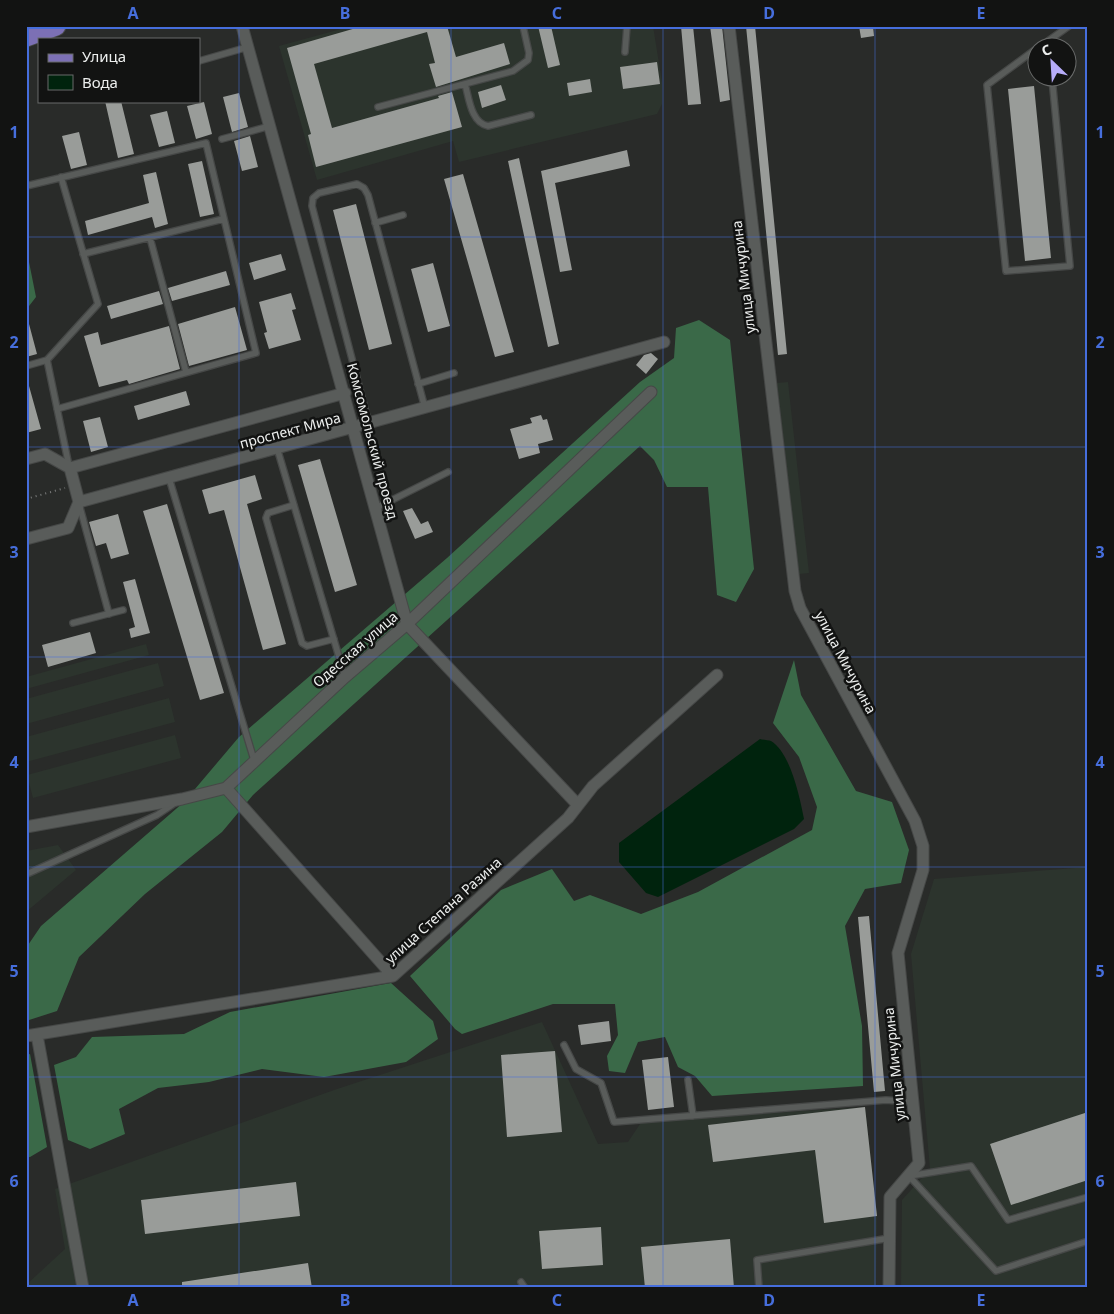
<svg xmlns="http://www.w3.org/2000/svg" width="1114" height="1314" viewBox="0 0 1114 1314" font-family="'Noto Sans',sans-serif">
<style>
.built{fill:#2c342d}
.forest{fill:#3a6948}
.water{fill:#00230d}
.building{fill:#999c99}
.lines{fill:none;stroke-linecap:round;stroke-linejoin:round}
.lane-casing{stroke:#464847;stroke-width:8}
.street-casing{stroke:#464847;stroke-width:13}
.primary-casing{stroke:#464847;stroke-width:21}
.path{stroke:#7a7c7b;stroke-width:2;stroke-dasharray:1 4;stroke-linecap:butt}
.lane{stroke:#595c5a;stroke-width:5.5}
.street{stroke:#595c5a;stroke-width:11}
.primary{stroke:#7c70b5;stroke-width:19}
.grid{fill:none;stroke:#466edc;stroke-width:1;stroke-opacity:0.55}
.labels{text-anchor:middle;dominant-baseline:central;stroke-width:5;stroke-linejoin:round;paint-order:stroke}
.street-label{font-size:14px;fill:#eceeed;stroke:#121312}
.neatline{fill:none;stroke:#466edc;stroke-width:2}
.grid-label{font-size:16px;text-anchor:middle;font-weight:bold;fill:#466edc}
</style>
<rect width="100%" height="100%" fill="#292b29"/>
<path class="built" d="M352,26h301l9,56v22l-5,10 -198,48 -6,-21 -136,39 -38,-134z
M788,382l21,191 -10,1 -22,-191z
M146,644l3,11 -123,34v-12z
M158,663l6,23 -138,38v-25z
M169,698l6,24 -149,40v-25z
M175,735l6,23 -148,40 -6,-23z
M58,845l18,25 -50,42v-61z
M1088,867v421h-187l1,-88 28,-31 -19,-215 23,-75z
M542,1022l56,122 30,-2 14,-21 223,-14 12,109 -1,72h-850v-3l39,-36 -10,-60 282,-100z"/>
<path class="forest" d="M26,247l10,50 -10,13z
M699,320l31,20 24,229 -18,33 -19,-7 -9,-108h-41l-13,-27 -14,-14 -387,349 -31,37 -77,62 -66,63 -22,54 -31,10v-73l15,-22 143,-124 55,-65 208,-179 193,-176 34,-24 2,-30z
M794,660l7,35 55,96 36,11 17,48 -8,33 -36,6 -20,37 17,100 1,60 -151,10 -17,-20 -17,-9 -13,-30 -27,5 -13,31 -16,-2 -2,-15 11,-21 -3,-31h-62l-91,30 -7,-5 -45,-53 91,-86 51,-21 22,32 16,-6 51,19 57,-22 114,-62 5,-23 -18,-50 -26,-34z
M391,983l42,38 5,18 -32,23 -82,15 -62,-8 -53,13 -51,6 -39,21 6,25 -35,15 -22,-9 -14,-75 22,-8 16,-20 92,-3 46,-22z
M30,1054l17,93 -17,10h-4v-102z"/>
<path class="water" d="M760,739c3,1 9,1 11,2 20,12 29,58 33,78l-10,10 -136,68 -12,-4 -27,-31v-19z"/>
<path class="building" d="M363,26h84l9,31 48,-14 6,21 -74,23 -7,-23 6,-1 -8,-31 -113,32 18,64 107,-30 -1,-2 14,-4 10,35 -146,40 -8,-32 3,-1 -24,-86z
M538,26h13l9,39 -12,3z
M681,26h12l8,78 -13,1z
M710,26h12l8,74 -10,2z
M746,26h9l32,328 -9,1z
M859,26h14l1,10 -13,2z
M657,62l3,22 -37,5 -3,-22z
M590,79l2,13 -23,4 -2,-13z
M501,85l5,15 -24,8 -4,-16z
M1034,86l17,172 -26,3 -17,-172z
M239,93l9,34 -16,5 -9,-35z
M105,101h16l13,53 -16,4z
M204,102l8,32 -16,5 -9,-33z
M167,111l8,32 -16,4 -9,-32z
M79,132l8,33 -16,4 -9,-33z
M250,136l8,31 -16,4 -8,-30z
M627,150l3,16 -75,17 17,87 -12,2 -19,-101z
M519,158l40,186 -11,3 -40,-186z
M202,161l12,53 -14,3 -12,-53z
M156,172l12,52 -13,4 -3,-11 -64,18 -3,-14 64,-18 -6,-28z
M463,174l51,178 -19,5 -51,-178z
M356,204l36,140 -23,6 -36,-140z
M281,254l5,16 -32,10 -5,-17z
M433,263l17,63 -22,6 -17,-63z
M226,271l4,14 -58,16 -4,-13z
M159,291l4,13 -52,15 -4,-13z
M291,293l5,16 -4,1 9,30 -32,9 -5,-16 3,-1 -8,-30z
M235,307l12,43 -58,16 -11,-42z
M26,324h3l8,30 -11,3z
M169,326l11,43 -51,15 -2,-4 -28,7 -15,-51 14,-4 3,13z
M651,353l7,6 -12,15 -10,-9 8,-10z
M26,386h3l12,43 -15,4z
M186,391l4,14 -52,15 -4,-14z
M541,415l2,5 4,-1 6,21 -15,4 2,9 -21,6 -9,-30 22,-6 -2,-5z
M100,417l8,30 -17,5 -8,-31z
M320,459l37,126 -22,7 -37,-127z
M255,475l7,24 -15,5 39,140 -23,6 -39,-140 -15,4 -7,-24z
M167,504l57,189 -24,7 -57,-189z
M412,508l9,16 7,-3 5,11 -18,7 -12,-28z
M118,514l11,40 -18,5 -5,-16 -10,3 -7,-24z
M135,579l15,54 -19,5 -2,-9 6,-2 -12,-45z
M90,632l6,21 -48,14 -6,-22z
M869,916l16,175 -11,1 -16,-175z
M609,1021l2,20 -30,4 -3,-20z
M555,1051l7,81 -55,5 -6,-82z
M668,1057l6,50 -26,3 -6,-50z
M865,1107l12,109 -53,7 -9,-73 -102,12 -5,-37z
M1088,1112v68l-77,25 -21,-61z
M296,1182l4,34 -155,18 -4,-34z
M601,1227l2,38 -61,4 -3,-38z
M730,1239l4,49h-89l-4,-41z
M308,1263l4,25h-130v-6z"/>
<g class="lines">
<defs>
<path id="lane" d="M1049,48l-1,-7 21,-15
M1036,49l-49,36 19,186 64,-5 -18,-188
M625,52l2,-26
M199,61l49,-14
M465,84c4,14 6,39 23,42l43,-11
M378,107l135,-36 15,-11 1,-7 -6,-27
M222,139l48,-13
M26,186l180,-43 50,210 -199,56
M375,223l28,-8
M150,238l36,134
M83,254l140,-35
M47,360l22,106
M26,366l21,-6 51,-56 -37,-127
M418,384l36,-11
M369,424l-57,-218 1,-8 6,-5 38,-9 7,4 4,7 57,213
M277,448l68,229
M169,478l85,282
M79,504l30,110
M294,505l-26,8 -2,5 36,125 5,3 27,-7
M376,508l72,-36
M73,623l50,-13
M29,873l128,-58 18,-12
M564,1045l12,24 25,14 13,39 272,-22 26,2
M688,1080l5,36
M909,1176l87,95 92,-30
M909,1176l62,-10 37,54 80,-23
M521,1282l4,6
M759,1288l-2,-28 133,-22"/>
<path id="street" d="M242,26l165,598 171,181
M729,26l66,565 5,17 115,213 8,25v24l-25,83 21,210 -29,34 -1,91
M26,459l19,-5 25,14 275,-75
M70,468l9,34
M26,539l42,-11 11,-26 585,-160
M226,788l167,188
M26,827l156,-28 44,-11 119,-111 62,-53 244,-232
M37,1035l46,253
M26,1036l367,-60 175,-158 25,-32 124,-111"/>
<path id="primary" d="M26,37l30,-11"/>
</defs>
<use href="#lane" class="lane-casing"/>
<use href="#street" class="street-casing"/>
<use href="#primary" class="primary-casing"/>
<path class="path" d="M26,499l39,-11"/>
<use href="#lane" class="lane"/>
<use href="#street" class="street"/>
<use href="#primary" class="primary"/>
</g>
<path class="grid" d="M239,26v1262M451,26v1262M663,26v1262M875,26v1262M26,237h1062M26,447h1062M26,657h1062M26,867h1062M26,1077h1062"/>
<g class="labels">
<g class="street-label">
<text transform="translate(743 277) rotate(-97)">улица Мичурина</text>
<text transform="translate(290 430) rotate(-15)">проспект Мира</text>
<text transform="translate(373 441) rotate(75)">Комсомольский проезд</text>
<text transform="translate(355 649) rotate(-41)">Одесская улица</text>
<text transform="translate(846 662) rotate(62)">улица Мичурина</text>
<text transform="translate(443 910) rotate(-42)">улица Степана Разина</text>
<text transform="translate(894 1064) rotate(-96)">улица Мичурина</text>
</g>
</g>
<rect width="1114" height="1314" fill="none" stroke="#121312" stroke-width="55"/>
<rect x="38" y="38" width="162" height="65" fill="#121312" stroke="#696b6a"/>
<rect x="48" y="54" width="25" height="8" fill="#7c70b5" stroke="#696b6a"/>
<text x="82" y="62" font-size="15" fill="#eceeed">Улица</text>
<rect x="48" y="75" width="25" height="15" fill="#00230d" stroke="#696b6a"/>
<text x="82" y="88" font-size="15" fill="#eceeed">Вода</text>
<g transform="translate(1052 62) rotate(335)"><circle r="24" fill="#121312" stroke="#696b6a"/>
<path d="M0-4L9 19L0 12L-9 19Z" fill="#b6acf8"/>
<text y="-8" font-size="14" font-weight="bold" text-anchor="middle" fill="#eceeed">С</text>
</g>
<rect x="28" y="28" width="1058" height="1258" class="neatline"/>
<g class="grid-label">
<text x="133" y="19">A</text>
<text x="345" y="19">B</text>
<text x="557" y="19">C</text>
<text x="769" y="19">D</text>
<text x="981" y="19">E</text>
<text x="14" y="138">1</text>
<text x="1100" y="138">1</text>
<text x="14" y="348">2</text>
<text x="1100" y="348">2</text>
<text x="14" y="558">3</text>
<text x="1100" y="558">3</text>
<text x="14" y="768">4</text>
<text x="1100" y="768">4</text>
<text x="14" y="977">5</text>
<text x="1100" y="977">5</text>
<text x="14" y="1187">6</text>
<text x="1100" y="1187">6</text>
<text x="133" y="1306">A</text>
<text x="345" y="1306">B</text>
<text x="557" y="1306">C</text>
<text x="769" y="1306">D</text>
<text x="981" y="1306">E</text>
</g>
</svg>
